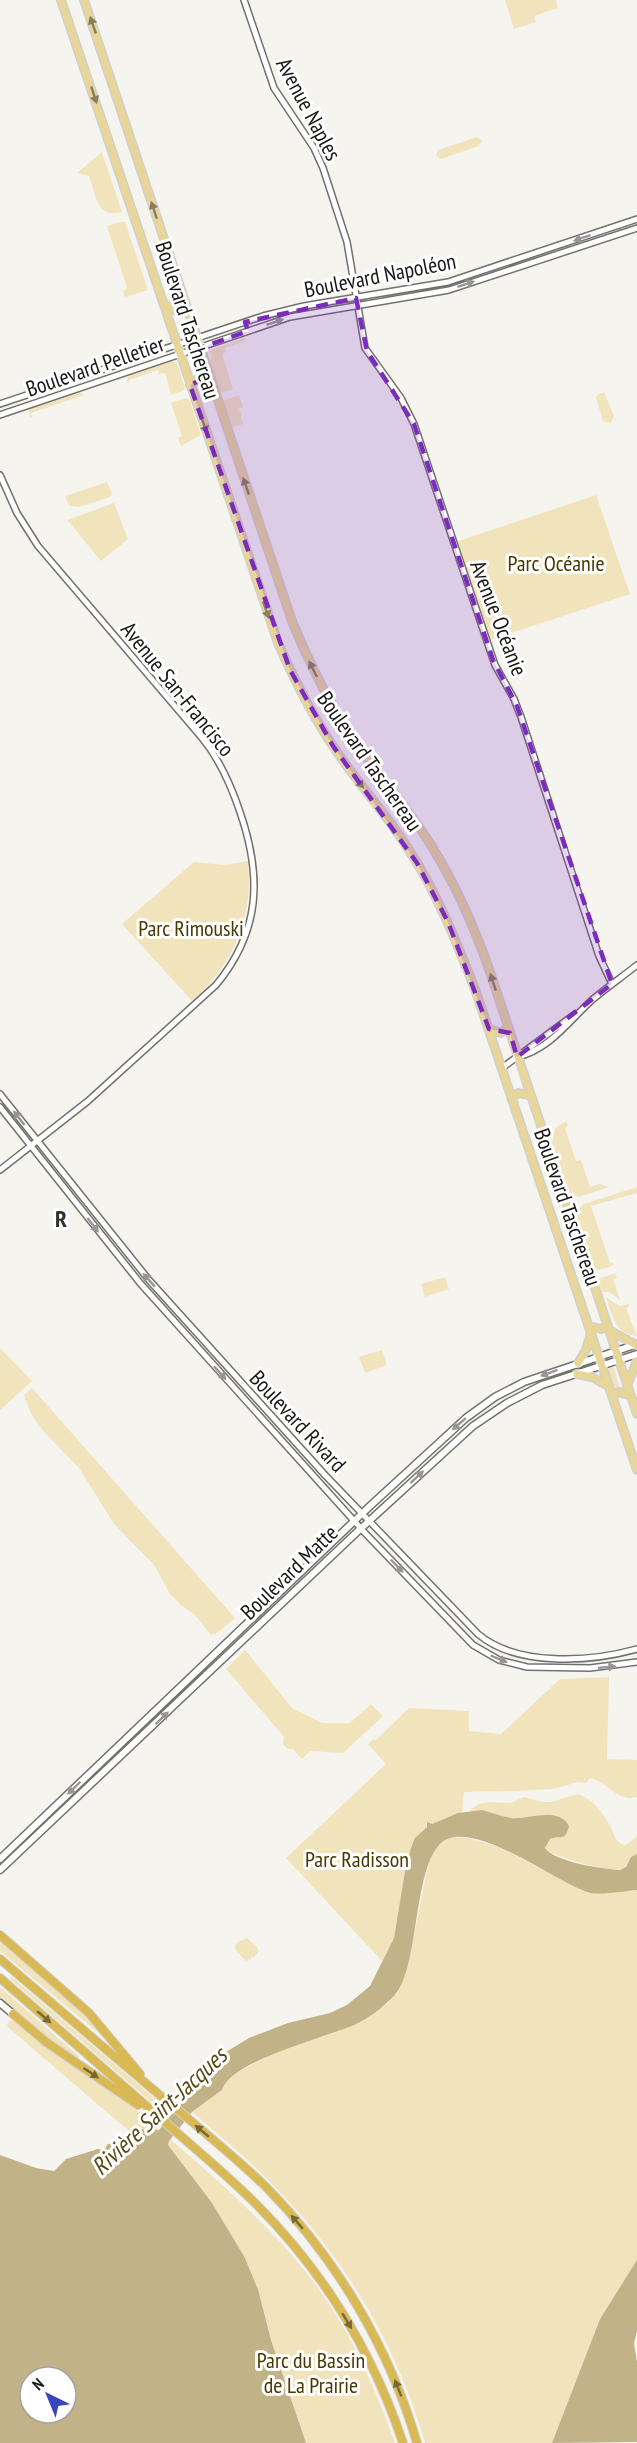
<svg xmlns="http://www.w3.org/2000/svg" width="637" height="2443" viewBox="0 0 637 2443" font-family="'PT Sans Narrow',sans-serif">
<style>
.green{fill:#f1e4bd}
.water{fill:#c1b387;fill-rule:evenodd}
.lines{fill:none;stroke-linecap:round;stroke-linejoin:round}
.tertiary-casing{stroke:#73716c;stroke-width:8}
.secondary-casing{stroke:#73716c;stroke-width:9}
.primary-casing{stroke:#d1d0d0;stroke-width:10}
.motorway-casing{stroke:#d1d0d0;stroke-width:10}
.tertiary{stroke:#fff;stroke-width:5}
.secondary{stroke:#fff;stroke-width:6}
.primary{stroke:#e8d598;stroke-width:7}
.motorway{stroke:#d9b954;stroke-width:8}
.oneway{fill:#8a7f5d}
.oneway2{fill:#979695}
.oneway3{fill:#786834}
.marked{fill:#7b2cbf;fill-opacity:0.2;stroke:#7b2cbf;stroke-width:4.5;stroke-dasharray:12 8;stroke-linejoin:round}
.labels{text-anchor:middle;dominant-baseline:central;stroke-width:6;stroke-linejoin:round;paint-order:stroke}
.street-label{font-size:22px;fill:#171614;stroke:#fff}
.park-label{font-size:22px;fill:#483800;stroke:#fff}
.neighbourhood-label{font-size:24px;font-weight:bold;fill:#34322e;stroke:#fff}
.water-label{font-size:24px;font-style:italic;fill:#594914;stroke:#fff}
</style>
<rect width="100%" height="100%" fill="#f6f4ef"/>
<path class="green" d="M505,0h51l2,8 -24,8 2,6 -22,7z
M477,137l5,3 -3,6 -38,13 -5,-3 2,-6z
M102,152l20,60c-26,7 -26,-17 -33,-36l-12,-3z
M119,222h6l23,68 -23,7 -2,-6 4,-3 -20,-62z
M244,338l4,7 -3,-4 -20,7 1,4 -4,2 11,35 -13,4 -11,-32 3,-2 -3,-8z
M172,361l5,2 8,25 -2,3 -15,5 3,-2 -6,-21 -6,1 -1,-4 -29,10 -1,4 -1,-5 2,-4z
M80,392l4,3 -53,18 1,4h-2l-1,-8z
M604,392l10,24 -3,7 -8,-2 -7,-23 1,-3z
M239,395l4,12 -4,1 4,16 -10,3 -10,-26z
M186,398l4,2 11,35 -20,11 -3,-8 4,-2 -11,-33z
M107,482l5,12 -2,3 -31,10 -10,-1 -4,-10z
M596,495l34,99 -140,46 -32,-99z
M114,503l14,36 -27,22 -34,-41z
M248,861c6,56 -15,104 -56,140l-70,-77 72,-62 30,3z
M566,1121l2,4 -3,3 11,33 5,-1 9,27 10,-3 9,3 -31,10 -9,-5 -17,-49 3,-15z
M637,1187v6l-46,13 19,57 4,-1 -2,4 -17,5 -18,-55 1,-7 6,-5z
M615,1273l2,5 -4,1 7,21 -11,-8h-7l-4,-13z
M445,1277l4,12 -24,8 -4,-13z
M606,1297l13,9 10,-2v3l-3,1 11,28c-22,-2 -25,-21 -31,-39z
M0,1348l32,33 -32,29z
M382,1350l5,15 -22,8 -6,-16z
M610,1367l4,1 6,21h-5l-7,-18z
M32,1388l203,230 -19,16 -5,1 -16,-20 -14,-10 -11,-11 -16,-29 -40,-41 -35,-56 -34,-35 -14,-19 -7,-19z
M245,1650l47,58 30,15h28l21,-19 12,12 -40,37 -33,-2 -8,8 -9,-10h-6l-4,-5 1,-7 -58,-68z
M609,1677l-2,82 30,1v37c-19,6 -29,-15 -47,-19l-4,5 -8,-1 -25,7 -37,2 -52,1 -2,20 -30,12 -6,-1 1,4 -21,38 -12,73 -12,23 -96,-103 100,-94 -18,-20 5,-5 3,1 33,-32 60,3v20l32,3 59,-55z
M578,1794c15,5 23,17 31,30 6,9 4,17 16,22l12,-10v19l-6,2 -6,11c-16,6 -64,-10 -79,-18v-7l7,-6 11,-18c-18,-6 -35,0 -52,-1 -15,-1 -27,-8 -43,-7l10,-7 9,-2 23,1 13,-6 19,5h8z
M464,1837l35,10 90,46 48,-3v370l-37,59 -48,124h-127c-28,-99 -84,-192 -158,-264 -23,-24 -50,-45 -75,-67l30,-22 1,-6 13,-11 21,-11 32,-15 51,-16 48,-28 10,-11 10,-28 23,-112 17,-14z
M247,1938l10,9 2,4 -6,7 -2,-3 1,4 -6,2 -10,-10 -1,-5 3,-4z
M0,1939l75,63 33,39 -108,-90z
M12,1977l160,136 -4,4 -159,-139z
M0,1987l79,69 -1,3 -37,-24 -41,-36z
M11,2020l6,2 44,35 55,37 43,35c-10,4 -19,-4 -29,2l-13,-10 -108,-93 -2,-4z
M170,2139c52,45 104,90 145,145 36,48 60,104 80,159h-89l-35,-104 -13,-50 -14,-33 -32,-53 -45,-58z"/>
<path class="water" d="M482,1810c10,3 19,6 29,8 17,2 48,-12 58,8 -4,17 -8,8 -19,13l-5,9c10,14 57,21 75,22l6,-3 5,-10 6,-3v36c-12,1 -39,6 -50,2 -34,-12 -101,-64 -137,-54 -39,11 -28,129 -56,158 -11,11 -26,23 -40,29 -27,12 -124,36 -132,65l-30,22 -23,29 -1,4 44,58 32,53 14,33 13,51 35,103h-306v-288l36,13 18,3 12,-12 32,-10 6,1 4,-6 21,-4 4,-11 26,1 26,-33 -2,-9 27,-20 16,-16 23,-14 39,-15 42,-10 17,-8 23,-19 24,-48 12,-73 6,-20 3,-7 12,-11v-5l5,2 26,-11zM30,2377h36v36h-36z
M637,2260v71l-3,12 3,19v80l-85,1 48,-124z"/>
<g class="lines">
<defs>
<path id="tertiary" d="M244,0l30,88 40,60 9,20 24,74 18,106 36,50 13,26 81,241 19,34 7,18 78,239 13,28
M0,404l263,-88 41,-10 144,-24 189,-63
M0,415l290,-98 159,-27 188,-62
M0,475l17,38 21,33 164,192c18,22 29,47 38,74 22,64 21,119 -24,173l-128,116 -88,69
M517,1057c32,-7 52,-36 75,-57 14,-12 30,-23 45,-35
M502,1068l73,-54
M0,1094l149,186 176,195 153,159c39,33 112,28 159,15
M0,1107l140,176 225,250 108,112 26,15 28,7 63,1 47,-6"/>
<path id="secondary" d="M0,1859l370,-353 96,-88 29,-21 29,-15 113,-38
M0,1870l356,-337 117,-107 34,-23 35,-18 95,-31
M0,2003l13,11"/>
<path id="primary" d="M61,0l217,643c17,39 36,76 61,112 22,32 49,61 70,95 28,43 47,91 66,139l162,481
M84,0l208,621c18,44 39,86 66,125 24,33 51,64 73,99 24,39 43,81 58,124l148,445
M163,303l15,9 8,-6
M190,385l8,-6 13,2
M489,1029l12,4 7,-6
M511,1098l7,-5 12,2
M589,1326l12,3 6,-3
M609,1330l27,15
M578,1363l8,-13 5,-17
M577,1374l15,3 16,9
M627,1385l10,-24
M612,1396l7,-4 12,4"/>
<path id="motorway" d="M0,1935l89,78 51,61
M0,1959c50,42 99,85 149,127 39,33 80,65 117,101 70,71 123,160 151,256
M0,1978c50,44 100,88 151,132 35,31 72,61 105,94 68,68 117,149 147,239
M13,2014l33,28 92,63"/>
</defs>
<use href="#tertiary" class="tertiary-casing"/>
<use href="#secondary" class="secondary-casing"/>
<use href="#primary" class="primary-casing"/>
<use href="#motorway" class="motorway-casing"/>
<use href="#tertiary" class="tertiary"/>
<use href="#secondary" class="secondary"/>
<use href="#primary" class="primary"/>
<use href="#motorway" class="motorway"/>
</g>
<defs><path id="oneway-solid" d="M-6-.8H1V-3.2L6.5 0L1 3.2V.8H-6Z" transform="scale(1.5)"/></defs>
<g class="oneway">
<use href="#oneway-solid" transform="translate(93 25) rotate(-109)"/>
<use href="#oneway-solid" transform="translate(94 95) rotate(72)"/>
<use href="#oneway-solid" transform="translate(154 210) rotate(-108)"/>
<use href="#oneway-solid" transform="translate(204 425) rotate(71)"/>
<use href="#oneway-solid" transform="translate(246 486) rotate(-109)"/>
<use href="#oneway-solid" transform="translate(266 610) rotate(71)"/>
<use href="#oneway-solid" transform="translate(313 669) rotate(-116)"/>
<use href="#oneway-solid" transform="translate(358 781) rotate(52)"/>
<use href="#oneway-solid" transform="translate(493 982) rotate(-108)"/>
</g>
<g class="oneway2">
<use href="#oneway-solid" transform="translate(582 238) rotate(161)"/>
<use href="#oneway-solid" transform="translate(466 284) rotate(-18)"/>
<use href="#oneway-solid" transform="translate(275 322) rotate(-18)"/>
<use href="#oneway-solid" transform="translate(19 1118) rotate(-128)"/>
<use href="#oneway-solid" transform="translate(93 1225) rotate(52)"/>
<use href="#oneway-solid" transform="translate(149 1280) rotate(-131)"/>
<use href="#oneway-solid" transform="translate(220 1373) rotate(48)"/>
<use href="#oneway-solid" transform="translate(549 1373) rotate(160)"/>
<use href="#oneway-solid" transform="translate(459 1424) rotate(139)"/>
<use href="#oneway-solid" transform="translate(417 1477) rotate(-43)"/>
<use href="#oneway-solid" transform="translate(397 1566) rotate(46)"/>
<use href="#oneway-solid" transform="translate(499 1659) rotate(23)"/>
<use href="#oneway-solid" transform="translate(607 1667) rotate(-6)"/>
<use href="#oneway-solid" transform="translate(162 1718) rotate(-44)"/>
<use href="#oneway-solid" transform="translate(74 1788) rotate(136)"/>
</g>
<g class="oneway3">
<use href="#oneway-solid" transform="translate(44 2017) rotate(41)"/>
<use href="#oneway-solid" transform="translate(91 2073) rotate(34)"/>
<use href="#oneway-solid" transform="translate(202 2131) rotate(-140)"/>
<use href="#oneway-solid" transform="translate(297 2222) rotate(-131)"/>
<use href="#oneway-solid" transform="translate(347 2321) rotate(59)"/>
<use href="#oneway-solid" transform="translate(398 2388) rotate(-112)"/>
</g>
<path class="marked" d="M356,298l11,53 47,73 79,236 24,46 95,278 -95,73 -7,-24 -21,-4 -41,-107 -31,-59 -84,-117 -43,-76 -100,-285 19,-9 -9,-28 48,-17 -3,-9z"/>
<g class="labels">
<g class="street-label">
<text transform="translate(309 109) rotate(62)">Avenue Naples</text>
<text transform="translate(380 275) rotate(-11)">Boulevard Napoléon</text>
<text transform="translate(188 320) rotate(72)">Boulevard Taschereau</text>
<text transform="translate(95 366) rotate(-19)">Boulevard Pelletier</text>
<text transform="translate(499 618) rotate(69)">Avenue Océanie</text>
<text transform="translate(178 689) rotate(51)">Avenue San-Francisco</text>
<text transform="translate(370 761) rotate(55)">Boulevard Taschereau</text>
<text transform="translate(568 1207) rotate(71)">Boulevard Taschereau</text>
<text transform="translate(298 1421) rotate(47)">Boulevard Rivard</text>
<text transform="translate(289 1572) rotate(-44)">Boulevard Matte</text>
</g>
<g class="park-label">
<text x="556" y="563">Parc Océanie</text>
<text x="191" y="928">Parc Rimouski</text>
<text x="357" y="1859">Parc Radisson</text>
<text x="311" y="2360">Parc du Bassin<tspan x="311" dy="25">de La Prairie</tspan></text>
</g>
<g class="neighbourhood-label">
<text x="61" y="1218">R</text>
</g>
<g class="water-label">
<text transform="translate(159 2111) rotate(-43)">Rivière Saint-Jacques</text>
</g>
</g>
<g transform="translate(48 2395) rotate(317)"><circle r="28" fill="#ffffff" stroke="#a2a2a1" stroke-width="1.5"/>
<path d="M0-4.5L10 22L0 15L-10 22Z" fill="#3846b9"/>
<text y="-9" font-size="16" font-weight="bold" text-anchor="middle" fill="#171614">N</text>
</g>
</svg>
